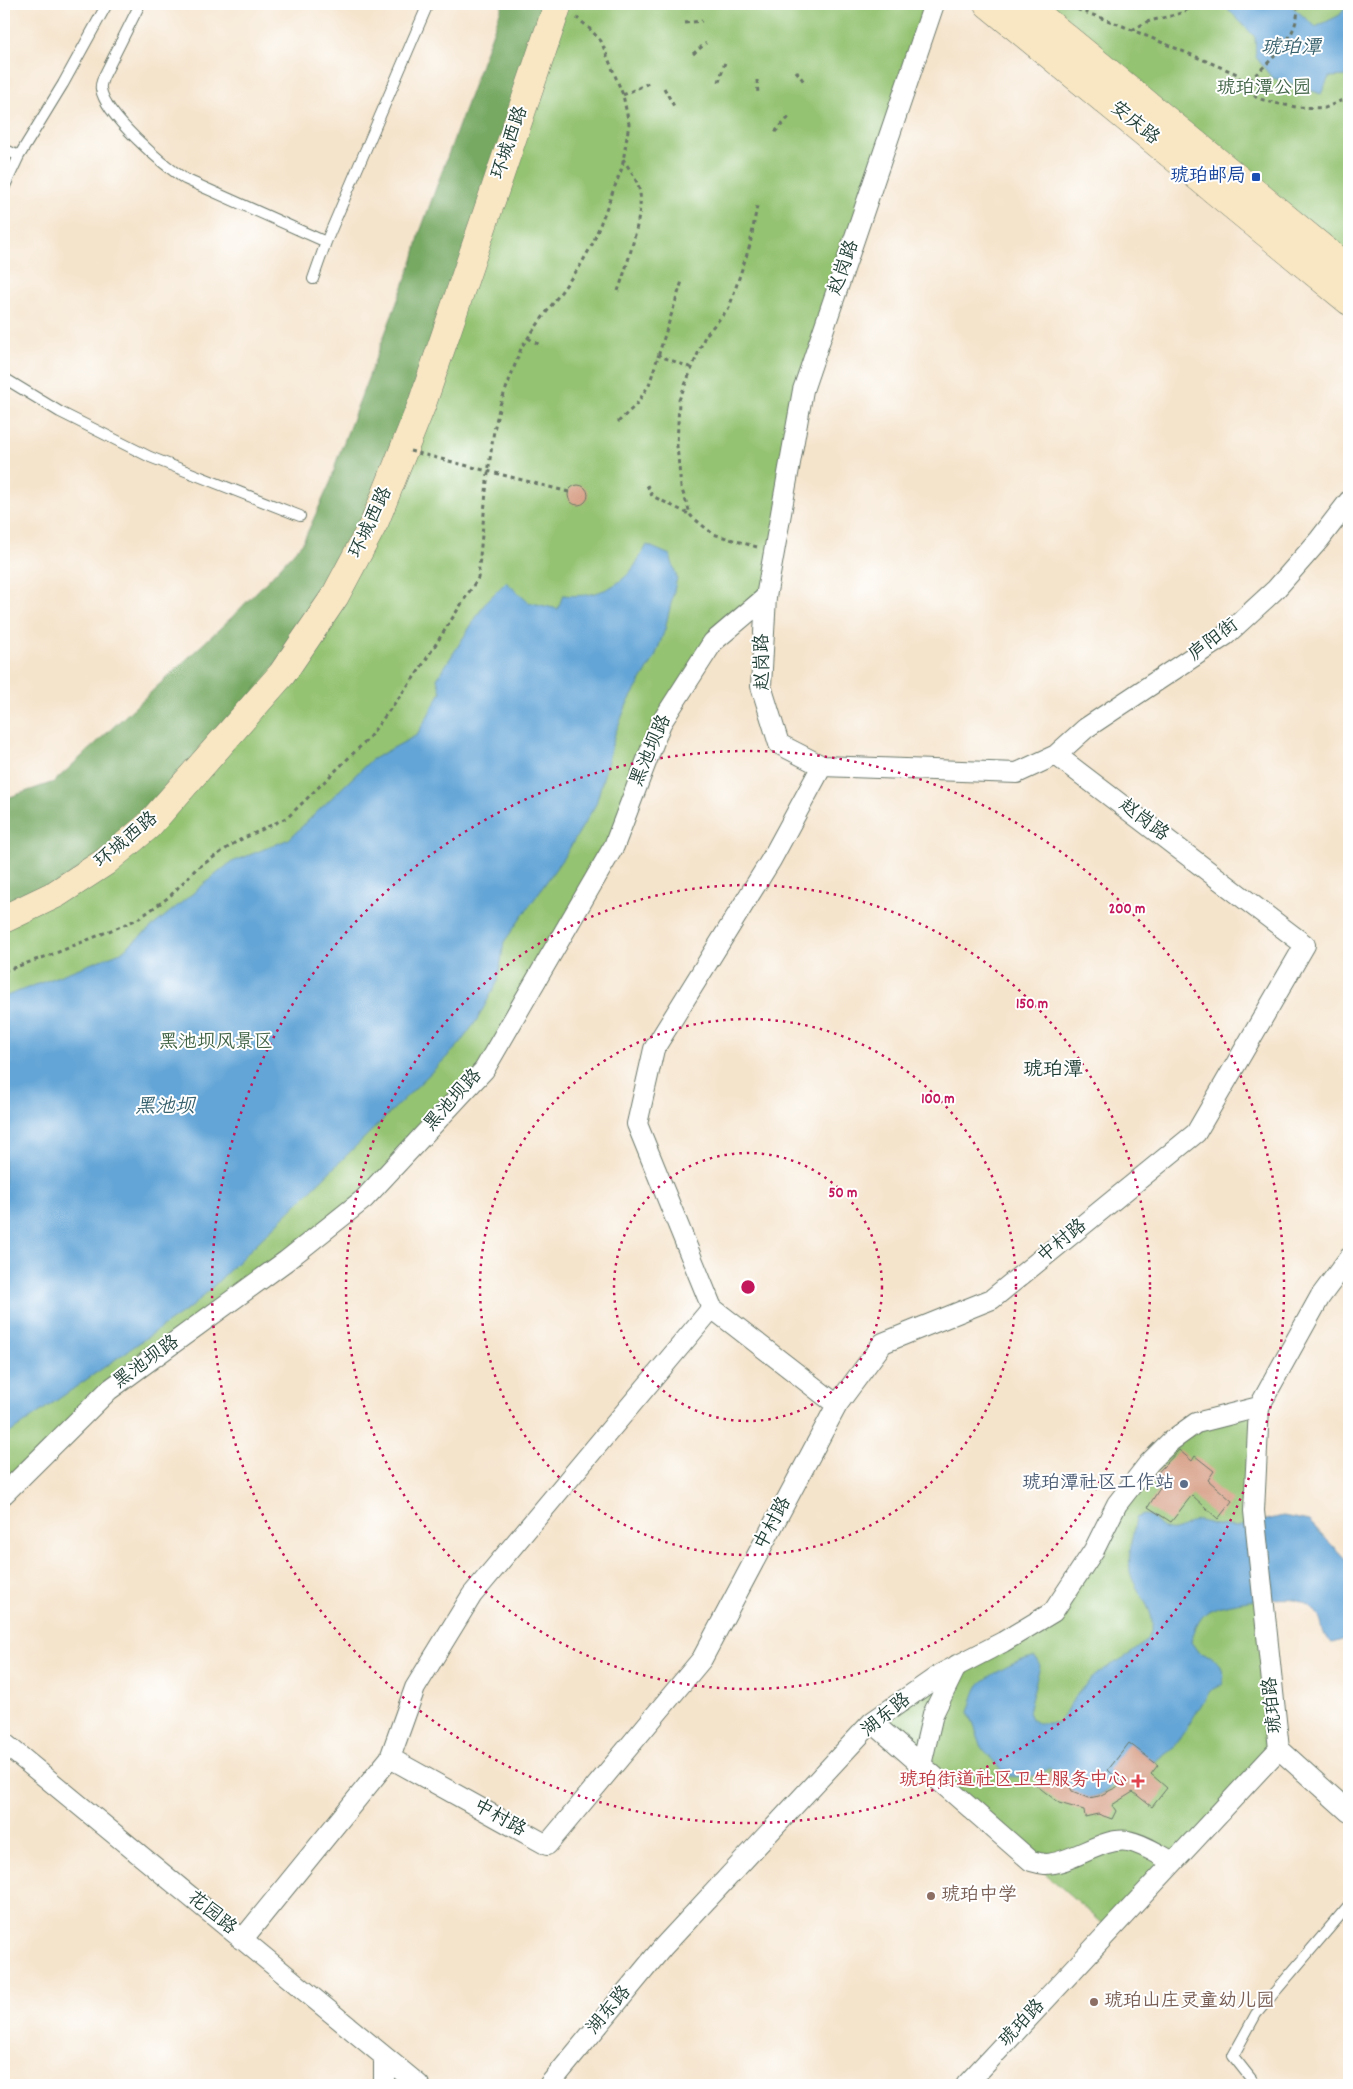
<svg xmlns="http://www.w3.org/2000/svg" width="1353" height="2089" viewBox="0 0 1353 2089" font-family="Dekko,'LXGW WenKai TC',sans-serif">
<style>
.green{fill:#94c372;stroke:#5a8053}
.forest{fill:#77a964;stroke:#4b734c}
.water{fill:#63a5d7;stroke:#417186}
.building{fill:#d8a189}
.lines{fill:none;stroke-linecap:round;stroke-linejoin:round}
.lane-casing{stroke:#6a7769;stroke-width:12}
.street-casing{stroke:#6a7769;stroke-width:22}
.secondary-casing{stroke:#6a7769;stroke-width:29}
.path{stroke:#6a7769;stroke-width:3;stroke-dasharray:4 4;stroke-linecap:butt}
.lane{stroke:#fff;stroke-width:10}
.street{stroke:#fff;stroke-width:20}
.secondary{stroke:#f9e7c3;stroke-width:28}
.path-bridge{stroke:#6a7769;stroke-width:3;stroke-dasharray:4 4;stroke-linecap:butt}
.ring{fill:none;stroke:#c2185b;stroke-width:2.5;stroke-dasharray:2.5 5}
.transit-dot{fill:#1a4fb4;stroke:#fff;stroke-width:2}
.service-dot{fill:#5c6f8a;stroke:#fff;stroke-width:2}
.health-dot{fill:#e0444e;stroke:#fff;stroke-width:2}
.education-dot{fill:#8d6e63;stroke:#fff;stroke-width:2}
.labels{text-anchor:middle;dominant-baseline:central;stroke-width:4;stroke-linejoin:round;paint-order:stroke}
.park-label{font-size:19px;fill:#426547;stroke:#fff}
.street-label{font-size:19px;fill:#1f3d34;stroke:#fff}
.transit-label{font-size:19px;fill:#164399;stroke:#fff;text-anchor:end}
.service-label{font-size:19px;fill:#4e5e75;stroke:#fff;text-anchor:end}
.health-label{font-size:19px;fill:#be3a42;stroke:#fff;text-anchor:end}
.education-label{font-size:19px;fill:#785e54;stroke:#fff;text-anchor:start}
.water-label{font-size:20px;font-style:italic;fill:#37616d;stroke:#fff}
.neighbourhood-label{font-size:20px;fill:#1f3d34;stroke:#fff}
.centre{fill:#c2185b;stroke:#fff;stroke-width:2.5}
.ring-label{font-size:15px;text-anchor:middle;font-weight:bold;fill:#c2185b;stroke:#fff;stroke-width:4;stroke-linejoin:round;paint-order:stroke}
</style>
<rect width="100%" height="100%" fill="#fff"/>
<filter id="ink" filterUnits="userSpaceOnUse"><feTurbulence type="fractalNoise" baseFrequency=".02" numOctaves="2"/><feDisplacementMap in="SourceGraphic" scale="10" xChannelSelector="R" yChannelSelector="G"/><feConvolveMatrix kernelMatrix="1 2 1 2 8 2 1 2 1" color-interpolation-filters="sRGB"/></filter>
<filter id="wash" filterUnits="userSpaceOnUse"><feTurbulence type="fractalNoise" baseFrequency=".0096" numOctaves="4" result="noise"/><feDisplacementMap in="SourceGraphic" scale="20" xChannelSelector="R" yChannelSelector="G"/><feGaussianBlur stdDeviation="1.12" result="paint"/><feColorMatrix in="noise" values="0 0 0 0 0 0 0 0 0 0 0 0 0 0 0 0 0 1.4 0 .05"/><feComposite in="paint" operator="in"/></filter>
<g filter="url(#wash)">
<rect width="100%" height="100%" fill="#f5e4cc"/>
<path class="green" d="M558,4h376l-131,386 -37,207 -53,45 -52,80 -47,124 -130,224 -120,129 -255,191 -105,104v-575l224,-182z
M1025,4h324v266z
M1259,1407l-5,104 25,238 -169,181 -238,-208 181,-110 118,-171z"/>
<path class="forest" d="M503,4h55l-198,548 -198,260 -158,107v-120l50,-17 177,-164 40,-41 32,-35 28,-61 6,-21 76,-200 7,-28z"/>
<path class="water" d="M1234,4h55l27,23 24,-12 7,-11h2v72l-20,1 -8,17 -33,-12 -16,-4 -16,-21 -1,-20 -29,-30z
M647,545l23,10 7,23 -12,51 -10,28 -28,47 -12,30 -19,70 -30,50 -62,88 -6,39 -21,39 -19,26 -263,258 -191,133v-440l117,-45 109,-89 59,-24 82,-79 46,-25 24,-43 -4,-13 49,-77 20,-20 22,20 30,7 5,-14c25,3 50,-4 67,-23 7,-8 12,-19 17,-27z
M1144,1515l6,1c18,21 23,16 46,4l20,5 21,2 46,-11 26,5 40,42 -1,49 1,18 -3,9 -14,4c-13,-7 -7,-25 -20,-35 -4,-3 -12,-8 -17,-9 -17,-2 -75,3 -88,13 -8,6 -14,21 -16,30l7,10 14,5 8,7 4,12 -2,9 -12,6 -34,54 -22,17 -25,-18c-8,27 -9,47 -40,54l-16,-6 -5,-10 -19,-14c-14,11 -25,9 -41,8l-25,-26 -14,-38c3,-8 5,-20 10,-27 8,-9 44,-28 56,-28l5,9 -12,46 3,7 6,4h22c10,-18 20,-34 37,-48 16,-13 49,-24 55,-44 7,-20 -18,-42 -21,-60 -2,-18 3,-36 6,-53z"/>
<g id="blocks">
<path class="building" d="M568 495a10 10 0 1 1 20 0a10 10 0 1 1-20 0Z
M1179,1450l13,11 3,-5 19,15 -6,9 24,21 -14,18 -26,-24 -21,27 -23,-15 12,-19 -10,-7z
M1129,1743l29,22 -7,9 16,14 -15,19 -19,-15 -21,13 4,6 -4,8 -14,-5 -13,3 -1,-7 -25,-7 -23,-18 16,-15 16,12 4,9 17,7 10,-2 24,-12 -15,-14z"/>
</g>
</g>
<g filter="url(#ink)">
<use href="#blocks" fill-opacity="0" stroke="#6a7769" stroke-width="1"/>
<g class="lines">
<defs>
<path id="lane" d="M140,4l-37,74c-1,4 -3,7 -2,11 4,26 62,76 84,90l141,63
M4,149l15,7
M4,188l15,-32 44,-72 44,-80
M313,279l13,-37 102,-238
M4,378l56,34 90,45 150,59
M1256,2085l-23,-29 23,-42 93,-109"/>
<path id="street" d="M1056,755l30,-27 140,-93 50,-46 43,-49 30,-39
M712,1308l125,97
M4,1494l105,-104 177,-129 78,-62 120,-129 130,-224 47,-123 52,-81 53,-45
M872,1722l159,139c5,1 11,3 15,3 27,-1 56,-27 82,-23 16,3 31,14 45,21
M4,1743l415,342
M1279,1749l70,63
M390,1758l25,-70 57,-93 240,-287 -75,-184 17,-75 117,-189 51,-94
M921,1765l12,-51 24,-49
M242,1940l148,-182 157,87 155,-186 135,-254 46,-62 109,-44 204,-166 109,-188 -249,-190 -39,18 -195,-7 -43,-22 -18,-58 5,-89 37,-207 131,-386
M384,2085v-28
M549,2085l114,-138 209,-225 69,-48 62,-32 50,-30 41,-62 23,-46 32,-41 22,-22 25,-18 63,-16
M966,2085l313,-336 -25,-238 5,-104 61,-110 29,-39"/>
<path id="secondary" d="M988,4l361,297
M1025,4l324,266
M4,919l52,-25 49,-32 43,-36 134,-152 53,-78 40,-75 47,-117 136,-400"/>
</defs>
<use href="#lane" class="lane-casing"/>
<use href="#street" class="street-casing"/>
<use href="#secondary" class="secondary-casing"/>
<path class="path" d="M1062,4l56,20 119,50 7,12 13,12 17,5 22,4 29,1 24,-11
M685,23l17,-2
M1132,30c6,-3 12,-7 18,-9 17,-5 32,-5 45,-17
M693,54l13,-11
M796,71l9,12
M757,80l1,14
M719,82l6,-20
M1244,86c24,-25 55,-45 54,-82
M664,88l11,20
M623,95l28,-13
M775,132l14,-15
M618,291c8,-22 25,-75 22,-98 -2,-12 -10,-23 -17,-34
M528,338l14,8
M657,355l35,13
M618,422l18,-17 13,-20 33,-104
M647,485l5,11 39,19
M757,547l-44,-13 -22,-18 -10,-29 -4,-41 2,-46 26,-64 24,-28 21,-63 7,-39
M4,971l52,-18 82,-34 31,-22 27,-28 40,-27 52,-25 79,-77 51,-68 60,-94 9,-97 7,-51 6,-25 22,-59 58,-80 13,-23 29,-75 7,-44 -6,-29 -22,-54 -13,-14 -11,-9"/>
<use href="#lane" class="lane"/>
<use href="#street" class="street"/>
<use href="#secondary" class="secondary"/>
<path class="path-bridge" d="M410,451l159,41"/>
</g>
</g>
<g class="ring">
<circle cx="748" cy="1287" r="134"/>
<circle cx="748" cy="1287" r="268"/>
<circle cx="748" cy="1287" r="402"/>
<circle cx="748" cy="1287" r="536"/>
</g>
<rect class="transit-dot" x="1251" y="172" width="10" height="10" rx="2.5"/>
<circle class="service-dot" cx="1184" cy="1484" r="5"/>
<path class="health-dot" d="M1135.5 1773.5h5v5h5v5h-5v5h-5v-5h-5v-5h5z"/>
<g class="education-dot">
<circle cx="931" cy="1896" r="5"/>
<circle cx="1094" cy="2002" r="5"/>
</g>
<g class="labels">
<g class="park-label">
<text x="1264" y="89">琥珀潭公园</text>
<text x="216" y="1043">黑池坝风景区</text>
</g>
<g class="street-label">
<text transform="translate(1134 124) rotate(39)">安庆路</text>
<text transform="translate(511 143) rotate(-71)">环城西路</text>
<text transform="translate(845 268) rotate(-71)">赵岗路</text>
<text transform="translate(372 523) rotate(-65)">环城西路</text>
<text transform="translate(1214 641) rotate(-37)">庐阳街</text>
<text transform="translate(764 662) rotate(-91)">赵岗路</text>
<text transform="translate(652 751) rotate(-67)">黑池坝路</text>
<text transform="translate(1143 821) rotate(37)">赵岗路</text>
<text transform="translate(127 841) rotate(-40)">环城西路</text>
<text transform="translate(454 1101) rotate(-48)">黑池坝路</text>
<text transform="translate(1063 1242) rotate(-39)">中村路</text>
<text transform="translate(147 1363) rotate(-36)">黑池坝路</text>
<text transform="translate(774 1524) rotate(-62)">中村路</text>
<text transform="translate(1274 1705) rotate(-96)">琥珀路</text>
<text transform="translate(887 1716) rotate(-39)">湖东路</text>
<text transform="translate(499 1819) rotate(29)">中村路</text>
<text transform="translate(211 1914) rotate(39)">花园路</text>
<text transform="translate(610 2011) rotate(-50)">湖东路</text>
<text transform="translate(1023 2024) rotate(-47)">琥珀路</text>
</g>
<g class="transit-label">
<text x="1246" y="177">琥珀邮局</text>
</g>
<g class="service-label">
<text x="1174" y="1484">琥珀潭社区工作站</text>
</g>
<g class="health-label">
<text x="1127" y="1781">琥珀街道社区卫生服务中心</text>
</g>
<g class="education-label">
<text x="941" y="1896">琥珀中学</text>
<text x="1104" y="2002">琥珀山庄灵童幼儿园</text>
</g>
<g class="water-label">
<text x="1291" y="49">琥珀潭</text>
<text x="165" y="1108">黑池坝</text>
</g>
<g class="neighbourhood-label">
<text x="1053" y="1071">琥珀潭</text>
</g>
</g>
<circle cx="748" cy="1287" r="8" class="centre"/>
<g class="ring-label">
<text x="1127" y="913">200 m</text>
<text x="1032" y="1008">150 m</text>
<text x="938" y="1103">100 m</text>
<text x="843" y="1197">50 m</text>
</g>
<rect width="1353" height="2089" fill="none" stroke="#fff" stroke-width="20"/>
</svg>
